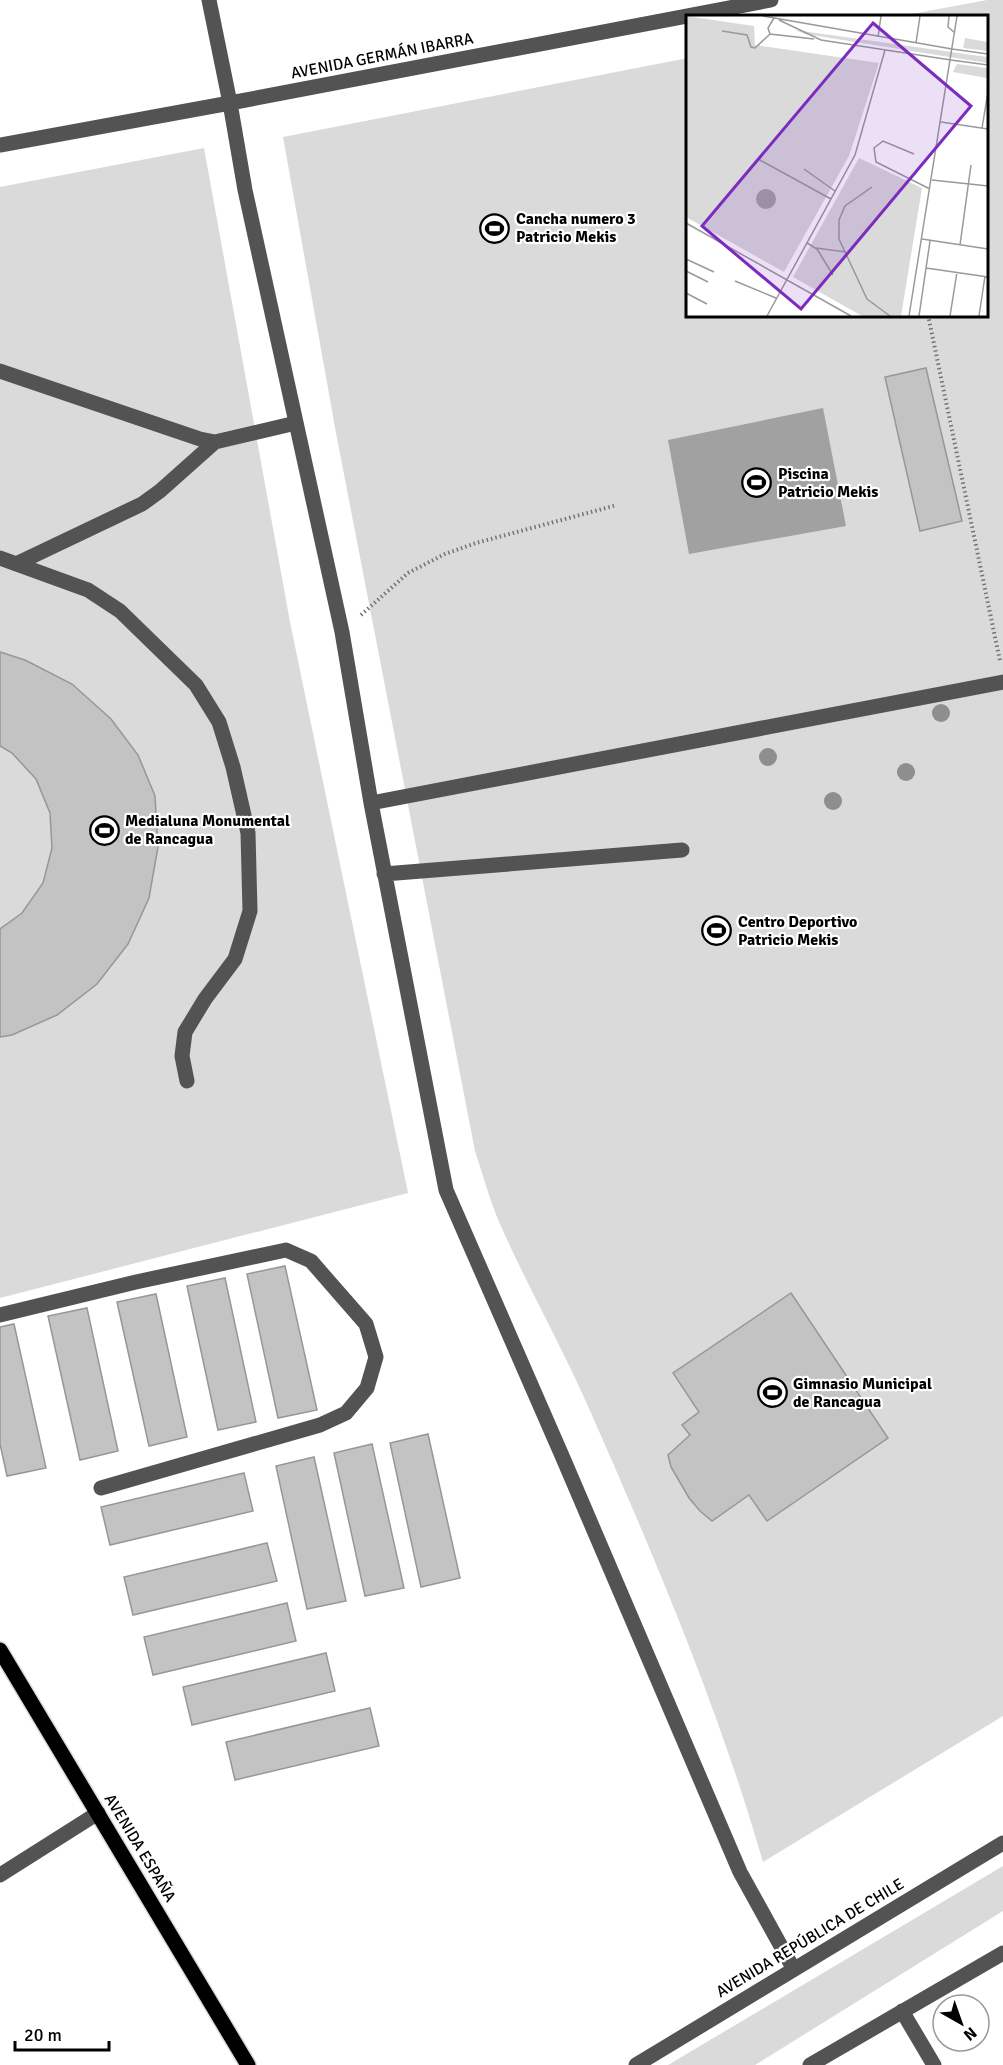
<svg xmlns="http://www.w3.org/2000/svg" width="1003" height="2065" viewBox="0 0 1003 2065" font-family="Signika,sans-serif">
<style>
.green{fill:#dadada}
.water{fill:#a1a1a1}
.building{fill:#c3c3c3;stroke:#979797;stroke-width:1.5}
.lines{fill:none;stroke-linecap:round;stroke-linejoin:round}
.major-casing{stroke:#dbdbdb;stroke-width:18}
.path{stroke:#757575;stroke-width:4;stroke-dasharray:1.5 3;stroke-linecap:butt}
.minor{stroke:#535353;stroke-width:15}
.major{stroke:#000;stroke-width:15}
.tree{fill:#8e8e8e}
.labels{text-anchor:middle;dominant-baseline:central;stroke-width:4.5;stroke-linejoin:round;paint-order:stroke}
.street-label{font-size:16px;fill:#000;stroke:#fff}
.poi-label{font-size:16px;font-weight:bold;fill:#000;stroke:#fff;text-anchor:start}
.inset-road{fill:none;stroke:#999;stroke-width:1.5}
.view{fill:#7b2cbf;fill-opacity:0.15;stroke:#7b2cbf;stroke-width:3}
.inset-edge{fill:none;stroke:#000;stroke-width:3}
</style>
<rect width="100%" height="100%" fill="#fff"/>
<path class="green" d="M987,0h16v1716l-240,146c-45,-156 -110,-309 -176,-458 -27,-61 -60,-119 -87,-180 -10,-23 -17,-49 -25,-73l-139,-718 -53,-296 405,-79v257h298v-299h-85z
M204,148l86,474 118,571 -408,105v-1111z
M1003,1866v45l-248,154h-87z"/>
<path class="water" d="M823,408l23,118 -157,28 -21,-114z"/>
<path class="building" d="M926,368l36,153 -42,10 -35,-154z
M0,652l25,8 47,24 39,35 27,36 17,41 3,51 -9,51 -21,46 -31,40 -40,31 -45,20 -12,2v-108l22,-16 21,-30 9,-35 -2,-35 -14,-34 -24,-26 -12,-7z
M285,1266l32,144 -39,8 -31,-144z
M225,1278l31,144 -38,8 -31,-144z
M791,1293l97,145 -121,83 -18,-26 -37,26 -12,-10 -11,-13 -18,-31 -3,-12 22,-20 -8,-10 17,-13 -26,-39z
M156,1294l31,143 -38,9 -32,-144z
M87,1308l31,143 -38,9 -32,-144z
M14,1324l32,144 -39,8 -7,-32v-117z
M428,1434l32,144 -39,9 -31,-144z
M372,1444l32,144 -39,8 -31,-143z
M314,1457l32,144 -39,8 -31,-143z
M244,1473l9,38 -143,34 -9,-38z
M267,1543l10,38 -144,34 -9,-38z
M287,1603l9,38 -143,34 -9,-38z
M326,1653l9,38 -143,34 -9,-38z
M370,1708l9,38 -144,34 -9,-38z"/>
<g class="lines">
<defs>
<path id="major" d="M0,1650l248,415"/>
</defs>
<use href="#major" class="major-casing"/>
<path class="path" d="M928,315l72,346
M361,615l47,-42 37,-19 31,-11 141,-38"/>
<path class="minor" d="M209,0l21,103 15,87 97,442 29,171 75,387 117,268 177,414 53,96
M0,145l230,-42 541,-103
M0,371l200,68 15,3 81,-19
M0,558l88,32 32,21 76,74 23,37 14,45 15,66 2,78 -15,48 -30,40 -20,33 -3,24 5,25
M16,564l126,-60 18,-13 55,-49
M371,803l632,-121
M384,874l298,-24
M0,1315l136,-33 150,-32 25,11 55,63 10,33 -9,31 -21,25 -26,12 -219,63
M0,1875l98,-62
M902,2011l32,54
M636,2065l367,-222
M810,2065l193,-112"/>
<use href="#major" class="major"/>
</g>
<g class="tree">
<circle cx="941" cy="713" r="9"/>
<circle cx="768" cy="757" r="9"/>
<circle cx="906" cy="772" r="9"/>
<circle cx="833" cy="801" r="9"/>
</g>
<defs>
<symbol id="stadium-ring" viewBox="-11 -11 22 22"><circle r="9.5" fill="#fff" stroke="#000" stroke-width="1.5"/><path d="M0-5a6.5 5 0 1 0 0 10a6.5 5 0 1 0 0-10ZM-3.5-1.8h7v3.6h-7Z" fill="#000"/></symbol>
</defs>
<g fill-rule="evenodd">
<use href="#stadium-ring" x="478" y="212" width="33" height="33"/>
<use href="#stadium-ring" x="740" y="466" width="33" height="33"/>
<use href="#stadium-ring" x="88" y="814" width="33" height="33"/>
<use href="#stadium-ring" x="700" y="914" width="33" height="33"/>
<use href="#stadium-ring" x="756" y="1376" width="33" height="33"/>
</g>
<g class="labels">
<g class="street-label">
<text transform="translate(382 56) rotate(-11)">AVENIDA GERMÁN IBARRA</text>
<text transform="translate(140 1848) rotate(59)">AVENIDA ESPAÑA</text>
<text transform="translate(810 1938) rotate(-31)">AVENIDA REPÚBLICA DE CHILE</text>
</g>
<g class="poi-label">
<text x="516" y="219">Cancha numero 3<tspan x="516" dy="18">Patricio Mekis</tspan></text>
<text x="778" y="474">Piscina<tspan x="778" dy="18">Patricio Mekis</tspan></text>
<text x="125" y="821">Medialuna Monumental<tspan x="125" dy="18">de Rancagua</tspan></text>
<text x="738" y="922">Centro Deportivo<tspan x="738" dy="18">Patricio Mekis</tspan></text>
<text x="793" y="1384">Gimnasio Municipal<tspan x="793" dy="18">de Rancagua</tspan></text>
</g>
</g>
<g transform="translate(686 15)">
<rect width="302" height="302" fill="#fff"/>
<path d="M0,1l68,10 1,19 124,18 -30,93 -65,116 -98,-55zM109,15l192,27v6l-182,-29zM279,23l22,4v9l-24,-3zM271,49l30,4v10l-34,-6zM173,143l63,30 -21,128h-39l-69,-39z" fill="#dadada"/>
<path d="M70 184a10 10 0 1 1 20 0a10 10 0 1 1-20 0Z" fill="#a1a1a1"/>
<path class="inset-road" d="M77,1l189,33M263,1l-1,11 7,6M88,3l-6,10 2,6 44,5M93,5l42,20 130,20M36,16l25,4 4,12 4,1 15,-14M192,22l3,-21M230,28l4,-27M266,34l36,5M265,45l37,5M255,107l47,7M296,113l6,-36M228,139l-31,-13 -9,7 2,14 54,27M72,144l73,40M118,154l31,22M246,165l56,6M186,172l-27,19 -6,14v19l28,60 23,17M0,208l165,93M236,224l66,10M121,228l10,6 16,26M274,230l11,-80M130,233l30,4M0,244l28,13M240,253l62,9M0,256l22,11M49,266l41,17M0,278l21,11M81,301l88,-161 30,-105M223,301l48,-300M233,301l11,-75M264,301l7,-44M293,301l6,-40"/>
<path class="view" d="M187,8l98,83 -170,203 -99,-83z"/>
<rect width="302" height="302" class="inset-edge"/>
</g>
<g transform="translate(961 2023) rotate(140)"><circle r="28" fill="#ffffff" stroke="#999999" stroke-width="1.5"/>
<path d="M0-4.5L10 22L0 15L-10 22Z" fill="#000000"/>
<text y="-9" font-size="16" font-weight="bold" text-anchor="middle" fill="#000000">N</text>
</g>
<path d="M15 2041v9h94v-9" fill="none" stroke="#000000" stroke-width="3"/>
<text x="24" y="2041" font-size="18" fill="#000000" stroke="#ffffff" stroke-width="4.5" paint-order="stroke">20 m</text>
</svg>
